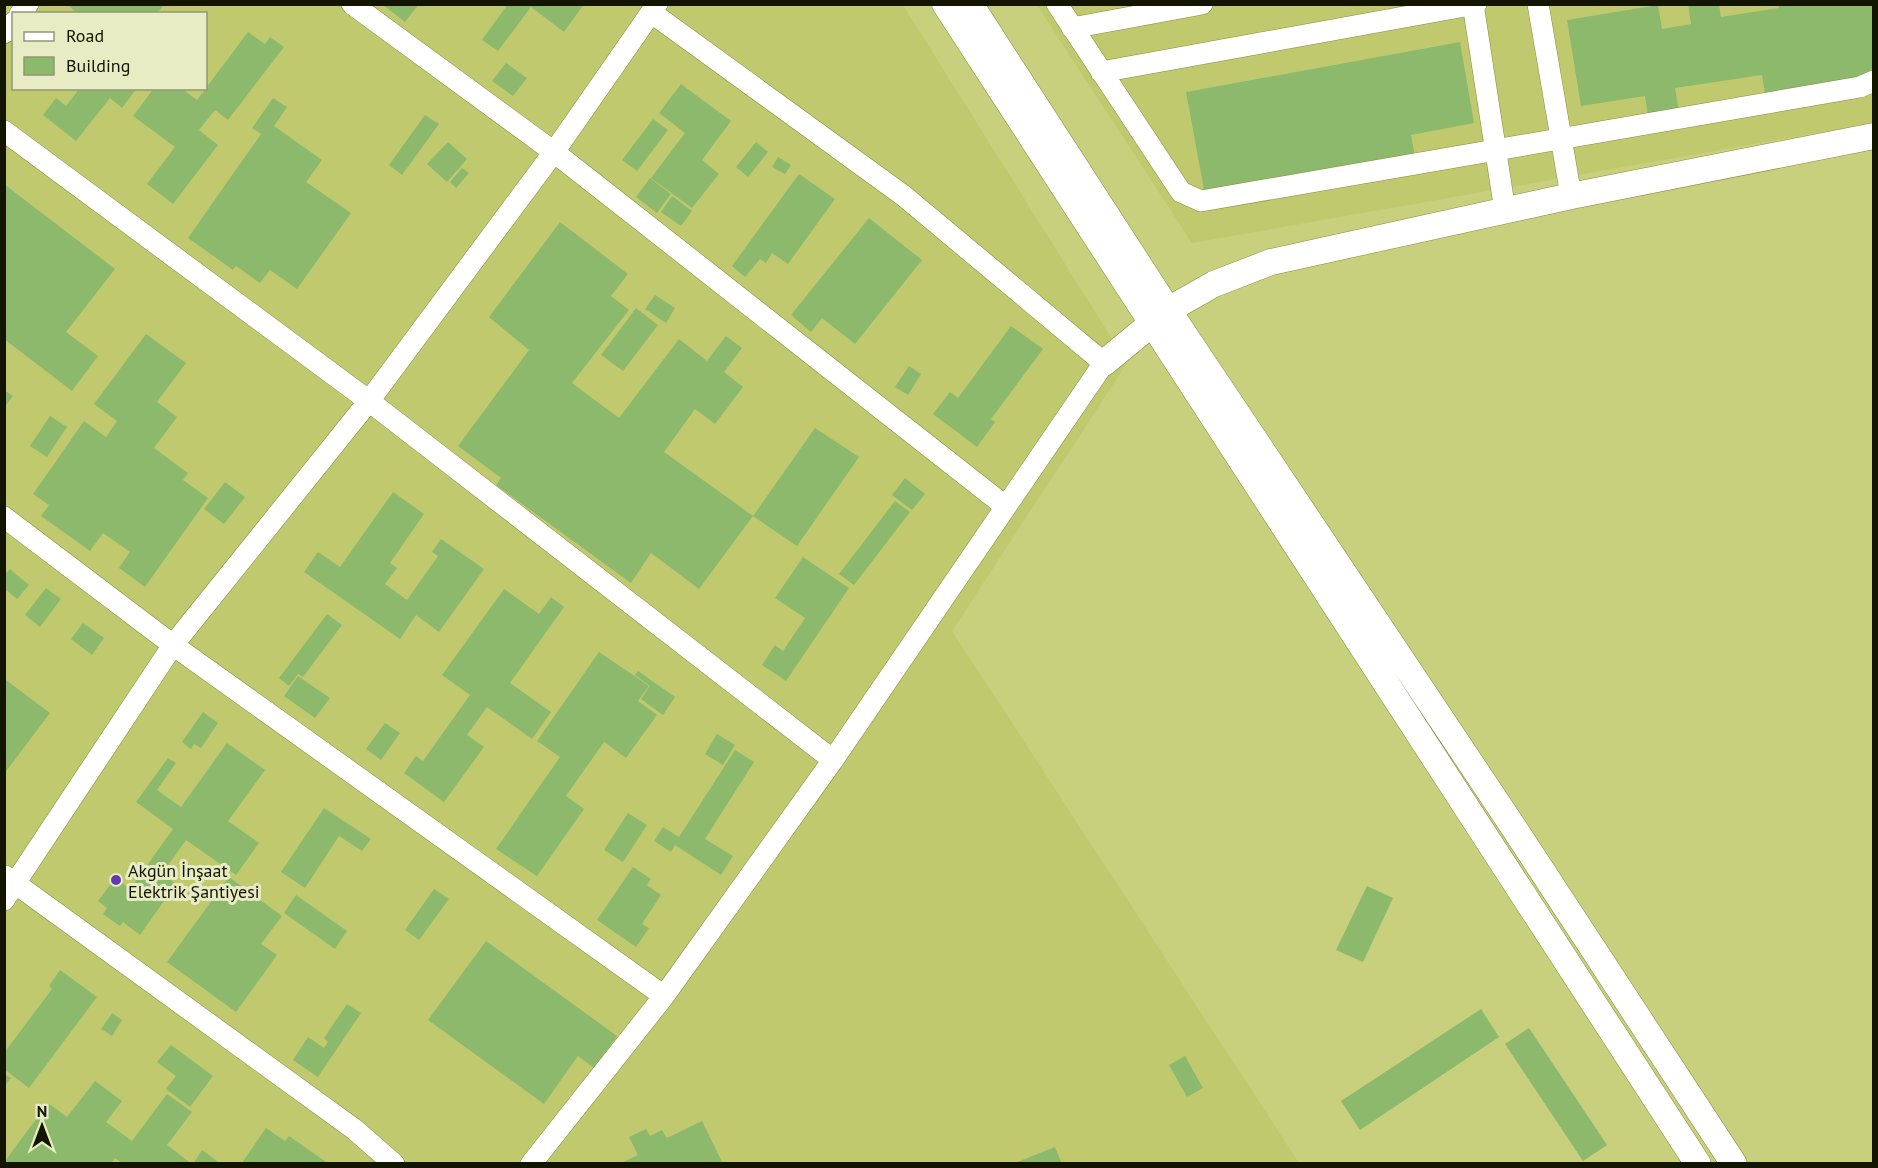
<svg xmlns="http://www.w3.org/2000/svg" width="1878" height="1168" viewBox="0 0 1878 1168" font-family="'PT Sans',sans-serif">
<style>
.built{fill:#c1c96e;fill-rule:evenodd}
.building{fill:#8db96c}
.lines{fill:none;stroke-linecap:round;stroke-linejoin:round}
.minor-casing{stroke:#878c3a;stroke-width:22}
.tertiary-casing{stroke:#878c3a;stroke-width:27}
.minor{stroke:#fff;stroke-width:21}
.tertiary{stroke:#fff;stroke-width:26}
.poi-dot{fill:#613ab3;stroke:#e8ecc4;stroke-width:2}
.labels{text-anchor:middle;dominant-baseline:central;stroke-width:6;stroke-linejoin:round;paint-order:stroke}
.poi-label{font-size:18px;fill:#141500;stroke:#e8ecc4;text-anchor:start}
</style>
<rect width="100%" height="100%" fill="#c8cf7d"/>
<path class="built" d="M5,5h898l224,358 -175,268 347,532 -1294,1zM14,14h192v74h-192z
M1037,5h836v118l-681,120z"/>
<path class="building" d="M67,4h97l-7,10h-79z
M382,4h37l-14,18z
M508,4h76l-20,28 -33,-25 -33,44 -16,-11z
M1688,4h31l2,13 58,-9 -1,-4h95l1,79 -108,17 -4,-25 -87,13 5,29 -31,5 -4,-26 -64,10 -14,-86 91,-15 4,24 29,-5z
M248,32l17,12 5,-7 14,10 -56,73 -13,-10 -16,20 19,15 -45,59 -26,-20 28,-37 -42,-31 21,-28h27l16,12z
M1460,42l14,81 -63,12 6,33 -210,38 -21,-114z
M506,63l21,15 -14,18 -21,-15z
M681,84l50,37 -29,39 17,14 -27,34 -41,-30 34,-45 -26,-20z
M80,88h57l-15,20 -12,-10 -34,43 -33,-26 13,-17 10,8z
M273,98l14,9 -13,19 48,34 -16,22 45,31 -54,76 -27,-19 -10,13 -24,-17 -3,4 -45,-32 73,-104 -9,-6z
M425,115l14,9 -37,51 -13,-10z
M653,119l15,11 -31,41 -15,-11z
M448,142l19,17 -20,23 -20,-18z
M756,142l12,10 -20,25 -12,-10z
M778,157l13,8 -6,9 -13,-7z
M462,168l7,5 -13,15 -6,-6z
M799,174l36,25 -47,65 -16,-11 -6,10 -6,-4 -15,18 -13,-11z
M650,178l21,16 -14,19 -21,-16z
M4,184l111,85 -49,63 32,24 -26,35 -68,-52z
M672,196l20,15 -11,15 -20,-14z
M869,218l53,42 -67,84 -33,-26 -11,14 -20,-17z
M560,222l68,52 -17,22 18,14 -57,73 47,35 60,-79 28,22 19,-25 16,12 -18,24 19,15 -28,37 -20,-15 -31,43 89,64 -54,73 -48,-36 -20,30 -135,-98 5,-7 -43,-32 71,-96 -40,-33z
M655,295l20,13 -9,15 -21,-14z
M636,308l22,17 -35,46 -22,-16z
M1011,326l32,23 -52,70 4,3 -18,25 -44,-33 17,-22 8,6z
M146,334l40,29 -29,39 20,15 -23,31 34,25 -5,7 25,18 -63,89 -26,-19 11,-16 -27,-19 -13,18 -49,-35 8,-11 -16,-11 51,-73 22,16 11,-16 -23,-17z
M909,366l12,8 -13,21 -13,-8z
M4,390l9,6 -9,12z
M50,416l17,11 -20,30 -17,-11z
M815,428l44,29 -62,89 -44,-30z
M905,478l20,16 -13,16 -20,-15z
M225,482l20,15 -21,27 -20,-15z
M393,492l31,22 -34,49 7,5 -12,16 22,16 31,-44 -6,-4 9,-13 43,30 -45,63 -23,-17 -16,24 -96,-67 14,-20 22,15z
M895,501l15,11 -56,73 -15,-11z
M803,557l46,31 -63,93 -24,-16 13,-20 8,6 22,-33 -30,-20z
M10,569l19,16 -12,14 -13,-11v-13z
M46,588l15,11 -21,28 -15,-12z
M504,589l35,25 12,-17 13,10 -54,76 41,29 -19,27 -45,-32 -20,28 17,12 -40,55 -40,-29 12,-17 7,5 47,-66 -28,-20z
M327,614l15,11 -39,52 -5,-3 -9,12 -10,-8z
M83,623l21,15 -12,17 -21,-16z
M599,652l50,34 -11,15 19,14 -31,43 -22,-16 -38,54 18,13 -47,67 -41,-27 64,-92 -23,-16z
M638,671l37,26 -12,18 -22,-16 9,-13 -15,-11z
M298,676l32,22 -15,20 -31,-22z
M6,680l44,33 -46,61v-91z
M203,712l15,11 -17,25 -7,-4 -3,5 -9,-7z
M385,723l15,10 -19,27 -15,-11z
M717,734l18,11 -12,20 -18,-11z
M227,743l38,27 -37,51 31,22 -23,32 -50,-35 -24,34 14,10 -36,51 -17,-13 -3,4 -17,-12 4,-6 -9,-7 17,-23 15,11 43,-60 -37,-27 32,-44 8,5 -19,27 24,17z
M735,750l19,12 -49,77 28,17 -12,19 -46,-30 -4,7 -17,-11 9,-14 16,10z
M324,808l47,31 -9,12 -23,-15 -34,52 -24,-16z
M628,813l19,12 -24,37 -19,-12z
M633,867l18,12 -4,6 14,10 -19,29 7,4 -13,19 -39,-27z
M229,877l53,39 -21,28 16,11 -41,57 -69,-50z
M1367,886l26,12 -30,64 -27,-12z
M434,889l15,10 -30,41 -14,-10z
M296,895l51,36 -12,18 -51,-36z
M486,941l131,95 -23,32 -16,-12 -34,48 -116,-84z
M60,970l37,27 -68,91 -25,-19v-16l48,-64 -3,-3z
M347,1004l14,9 -43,64 -25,-17 15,-23 16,11 4,-6 -4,-4z
M1481,1009l18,28 -139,93 -19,-29z
M112,1013l10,7 -10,16 -11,-7z
M1529,1028l78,117 -24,16 -78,-117z
M171,1045l42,31 -23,31 -24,-18 10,-13 -19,-14z
M1185,1056l18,32 -16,9 -18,-32z
M4,1074l7,4 -7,8z
M95,1081l27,20 -16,21 26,19 35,-47 25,18 -25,33 25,19h-69l-8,-6 -4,6h-106v-3l43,-58 19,14z
M702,1121l21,43h-104l19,-9 -9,-18 17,-8 4,7 12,-6 5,8z
M266,1128l19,13 4,-5 40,28h-88z
M1055,1147l7,17h-47v-1z
M202,1150l19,14h-28z"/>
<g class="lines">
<defs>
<path id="minor" d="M352,4l202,148 451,354
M1057,4l124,188 20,9 659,-114 14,-6
M1473,4l32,207
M1538,4l33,192
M20,14l8,-10
M1072,28l130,-24
M4,33l10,-11
M1101,72l375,-68
M4,131l365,270 464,359
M4,517l169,128 491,351
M5,876l349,253 40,35
M4,900l169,-255 196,-244 185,-249 103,-148
M531,1164l133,-168 169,-236 271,-397 -200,-167 -252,-183"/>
<path id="tertiary" d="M945,4l753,1160
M970,4l198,306 346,518 220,336
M1104,363l64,-53 46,-26 57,-22 300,-66 303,-60"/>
</defs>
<use href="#minor" class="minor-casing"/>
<use href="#tertiary" class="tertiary-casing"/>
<use href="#minor" class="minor"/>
<use href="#tertiary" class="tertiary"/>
</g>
<circle class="poi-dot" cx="116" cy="880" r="6"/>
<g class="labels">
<g class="poi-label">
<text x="128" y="870">Akgün İnşaat<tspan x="128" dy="21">Elektrik Şantiyesi</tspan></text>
</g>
</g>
<rect width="1878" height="1168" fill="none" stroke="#141500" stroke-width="12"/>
<rect x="12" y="12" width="195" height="78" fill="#e8ecc4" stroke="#939676" stroke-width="1.5"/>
<rect x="24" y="32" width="30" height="9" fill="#ffffff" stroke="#939676" stroke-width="1.5"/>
<text x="66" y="42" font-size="18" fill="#141500">Road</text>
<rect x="24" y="57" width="30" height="18" fill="#8db96c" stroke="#939676" stroke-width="1.5"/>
<text x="66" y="72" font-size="18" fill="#141500">Building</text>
<g transform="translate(42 1126)" stroke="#e8ecc4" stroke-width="4.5" paint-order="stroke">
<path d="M0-4.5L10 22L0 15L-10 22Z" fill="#141500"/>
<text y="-9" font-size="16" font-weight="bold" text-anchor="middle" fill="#141500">N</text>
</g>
</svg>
